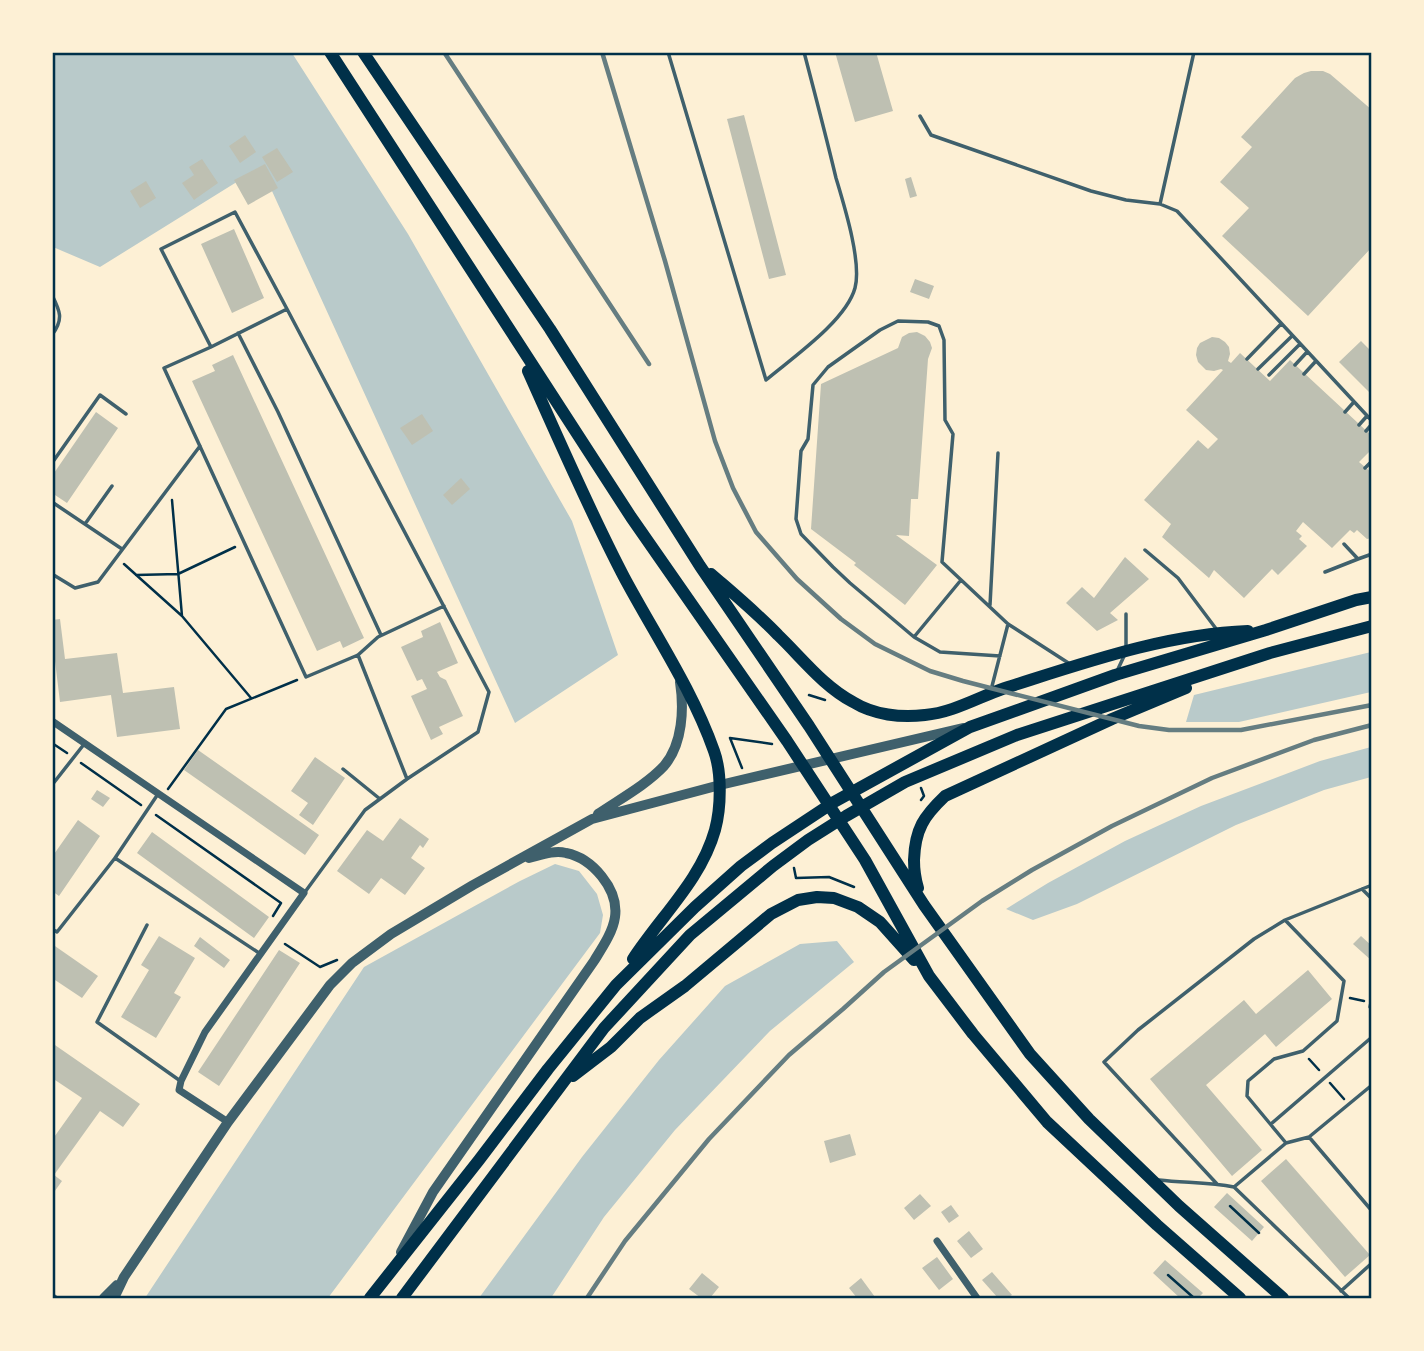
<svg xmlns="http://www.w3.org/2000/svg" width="1424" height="1351" viewBox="0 0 1424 1351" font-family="Raleway,sans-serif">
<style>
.green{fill:#b9caca}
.building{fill:#bec0b2}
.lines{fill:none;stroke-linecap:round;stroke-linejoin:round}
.path{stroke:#003049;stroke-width:2.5}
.service{stroke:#3f606c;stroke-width:3.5}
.minor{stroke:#3f606c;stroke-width:7}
.tertiary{stroke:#3f606c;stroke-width:10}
.primary{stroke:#003049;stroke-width:12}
.rail{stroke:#657d81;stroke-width:4.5}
.neatline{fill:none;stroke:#003049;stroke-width:2.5}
</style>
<rect width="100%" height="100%" fill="#fdf0d5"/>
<path class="green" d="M52,53h240l116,181 164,287 46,134 -103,68 -254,-556 -161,100 -47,-20z
M1371,652v40l-132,30h-53l8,-27z
M1371,747v30l-47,13 -88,35 -159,79 -44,16 -27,-11 42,-26 77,-42 76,-35 119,-45z
M555,864l24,7 18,23 6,21 -3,18 -272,365h-183l219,-331 156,-86z
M837,941l17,21 -84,69 -95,99 -71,87 -53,81h-72l103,-141 77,-97 66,-74 75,-42z"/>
<path class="building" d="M835,52h41l17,59 -38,11z
M1311,71h12l7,3 42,36v137l-64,69 -86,-80 27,-28 -29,-26 32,-35 -11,-10 54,-59 9,-5z
M744,115l42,160 -17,4 -42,-160z
M245,135l11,17 -16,11 -11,-17z
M277,148l16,24 -16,10 -15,-25z
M202,159l16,24 -24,17 -12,-17 12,-8 -5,-8z
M265,164l13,24 -30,17 -14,-25z
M911,177l6,19 -7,2 -5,-19z
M146,181l10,17 -16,10 -10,-17z
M234,229l30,69 -32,15 -31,-69z
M915,279l19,7 -5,13 -19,-7z
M917,332l8,4 5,6 2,6 -4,11 -10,140h-7l-2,37 -13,-1 41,30 -32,40 -51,-40 2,-2 -45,-34 10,-145 77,-36 4,-11 7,-4z
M1212,337l7,1 6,4 4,5 1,7 -2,7 3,2 9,-10 30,28 20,-21 82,76v13l-13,13 13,11v65l-5,1 -10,-9 -3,3 -4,-3 -18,18 -29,-26 -7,9 6,5 -3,3 8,7 -29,29 -6,-6 -28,29 -30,-28 -5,8 -47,-41 9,-13 -27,-24 54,-60 10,9 10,-10 -32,-29 37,-40 -2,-1 -7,2 -8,-1 -8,-8 -2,-7 1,-7 3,-5z
M1361,341l11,11v43l-33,-33z
M233,355l131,283 -21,10 -3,-7 -23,10 -125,-270 23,-10 -3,-6z
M96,412l22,16 -51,75 -15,-10v-17z
M422,414l11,17 -21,14 -12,-17z
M461,478l9,11 -18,16 -9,-10z
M1125,557l24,22 -39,34 8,7 -21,11 -31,-28 16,-16 12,11z
M60,619l5,40 52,-6 6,40 51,-6 6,42 -63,8 -6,-42 -51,7 -5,-41h-3v-41z
M440,622l18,41 -21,9 3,5 6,3 17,36 -24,11 4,7 -12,6 -20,-44 16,-7 -5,-10 -5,2 -16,-34 22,-10 -2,-6z
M198,750l121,85 -14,20 -121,-85z
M315,757l30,21 -32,47 -14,-10 9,-12 -17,-12z
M97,790l13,8 -7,9 -12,-8z
M400,818l29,21 -6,9 -3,-3 -9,13 14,10 -20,27 -24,-17 -12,16 -32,-23 30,-41 16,11z
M78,820l22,16 -41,60 -7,-5v-34z
M152,832l117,85 -15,21 -117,-85z
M159,936l36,22 -21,35 7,4 -25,41 -35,-21 28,-47 -8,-5z
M1361,936l11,10v15l-19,-17z
M200,937l30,23 -6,8 -30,-22z
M52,944l46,32 -16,22 -30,-20z
M279,950l21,13 -81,123 -21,-14z
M1308,970l24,29 -56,48 -11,-13 -59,51 56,65 -30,26 -82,-97 94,-79 12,14z
M52,1043l88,61 -17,23 -23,-16 -46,64 8,6 -10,14v-55l30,-42 -30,-20z
M850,1134l6,21 -26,8 -6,-22z
M1286,1159l84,96 -25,22 -84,-96z
M1227,1193l37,34 -12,14 -38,-34z
M920,1194l11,12 -17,14 -10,-12z
M951,1205l8,11 -10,7 -8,-11z
M969,1231l14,18 -12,9 -14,-17z
M937,1257l16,22 -14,11 -17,-22z
M1165,1260l38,33 -5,5h-18l-27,-25z
M992,1272l20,23 -5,3h-9l-16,-18z
M702,1273l17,14 -9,11h-9l-12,-9z
M861,1278l14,19 -2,1h-16l-8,-10z"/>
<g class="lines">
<path class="path" d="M172,500l10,116
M124,564l58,52 69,82
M136,575l42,-1 57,-27
M809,695l16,5
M52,743l15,10
M81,763l60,42
M742,768l-12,-30 42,6
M168,789l58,-80 71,-29
M921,800l3,-4 -3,-8
M156,815l125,88 -8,13
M794,868l2,10 33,-1 25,10
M285,944l35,23 17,-7
M1350,998l14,3
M1309,1059l10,11
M1330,1083l14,16
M1230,1206l29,27
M1168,1275l26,23"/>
<path class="service" d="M668,52l98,328c26,-22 80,-59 89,-92 7,-26 -11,-83 -19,-110 -10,-42 -21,-84 -32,-126
M1194,52l-34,152 17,7 195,210
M920,116l11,19 160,56 35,9 34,4
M52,295c8,16 12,24 0,40
M287,309l-76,38 -50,-98 74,-37 52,97 202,383 -11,40 -71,47 -42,31 -60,82
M238,333l40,79 103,223
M211,347l-47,21 142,309 52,-22 20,-18 66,-31
M1247,359l34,-35
M1295,365l12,-13
M1258,369l34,-33
M1304,374l12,-13
M1269,375l31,-31
M1345,412l8,-9
M1359,425l8,-9
M1366,431l6,-7
M52,463l48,-68 26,19
M1365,468l7,-7
M52,502l70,47
M85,524l27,-38
M1344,544l14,15 14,-5
M1145,550l33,28 39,52
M1325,572l33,-13
M52,574l23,14 23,-6 102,-136
M990,605l8,-152
M914,637l47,-57
M1126,647v-33
M358,655l49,124
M1000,656l-60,-4 -26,-15 -64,-54 -17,-16 -32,-33 -5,-15 5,-68 7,-12 5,-54 15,-18 52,-37 18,-9 30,1 11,4 5,14 1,80 8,14 -11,128 66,62 62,40
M1118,669l7,-15
M991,690l17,-66
M343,769l37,30
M52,785l33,-42
M158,794l-43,64 144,95
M1362,889l10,10
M147,925l-50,97 82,58
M52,929l5,3 58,-74
M1372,998l-2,9 2,2
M1271,1124l101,-87
M1309,1137l63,-52
M1286,1143l-39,-47 1,-15 26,-22 29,-8 34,-30 7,-40 -58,-60
M1159,1180c25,3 50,2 75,7l115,111
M1217,1184l-113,-122 34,-32 116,-91 31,-19 87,-35
M1234,1187l52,-44 23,-6 63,74
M1341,1291l31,-28"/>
<path class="minor" d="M52,721l252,172 -99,139 -24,49 -2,9 49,32
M937,1241l40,57
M52,1297l2,1"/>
<path class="tertiary" d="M598,814c22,-15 48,-29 66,-48 19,-22 20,-58 16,-84
M401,1252l32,-60 161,-231c8,-13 19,-29 21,-44 4,-28 -23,-59 -49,-64 -12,-3 -25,2 -37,5
M104,1298l13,-13
M114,1298l10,-21 104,-155 102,-137 22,-22 39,-29 82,-49 119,-66 128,-34 243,-57"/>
<path class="primary" d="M330,52l301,465 156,224 78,119 64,116 44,58 74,88 110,103 83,73
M363,52l187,277 150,237 109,160 115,179 106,149 59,65 90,87 104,92
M528,371c31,69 61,139 96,206 31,58 68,112 90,174 8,22 7,57 1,79 -14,50 -54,86 -82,129
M711,574c23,20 46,39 67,61 24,23 45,51 75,67 21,13 48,16 72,13 27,-2 54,-18 80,-27 79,-25 160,-54 243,-57
M918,888c-3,-10 -4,-18 -4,-28 1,-31 10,-44 31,-64l167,-77 74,-31
M573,1076l38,-29 29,-29 45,-32 86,-72 27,-14 19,-3 17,1 24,9 22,15 34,38
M370,1298l109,-138 69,-91 68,-84 79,-78 46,-41 31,-23 62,-41 136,-75 145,-52 151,-45 90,-30 16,-3
M402,1298l202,-270 86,-93 83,-69 35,-26 38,-24 59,-34 112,-47 253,-82 102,-27"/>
<path class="rail" d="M444,52l205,312
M602,52l63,209 50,180 18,47 23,44 41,47 44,40 34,25 55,27 33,10 176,45 30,4h72l131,-25
M587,1298l38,-57 84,-102 80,-84 54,-46 41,-37 98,-71 50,-31 80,-44 100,-48 102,-38 58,-15"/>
</g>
<rect width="1424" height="1351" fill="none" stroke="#fdf0d5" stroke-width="108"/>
<rect x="54" y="54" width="1316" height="1243" class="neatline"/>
</svg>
